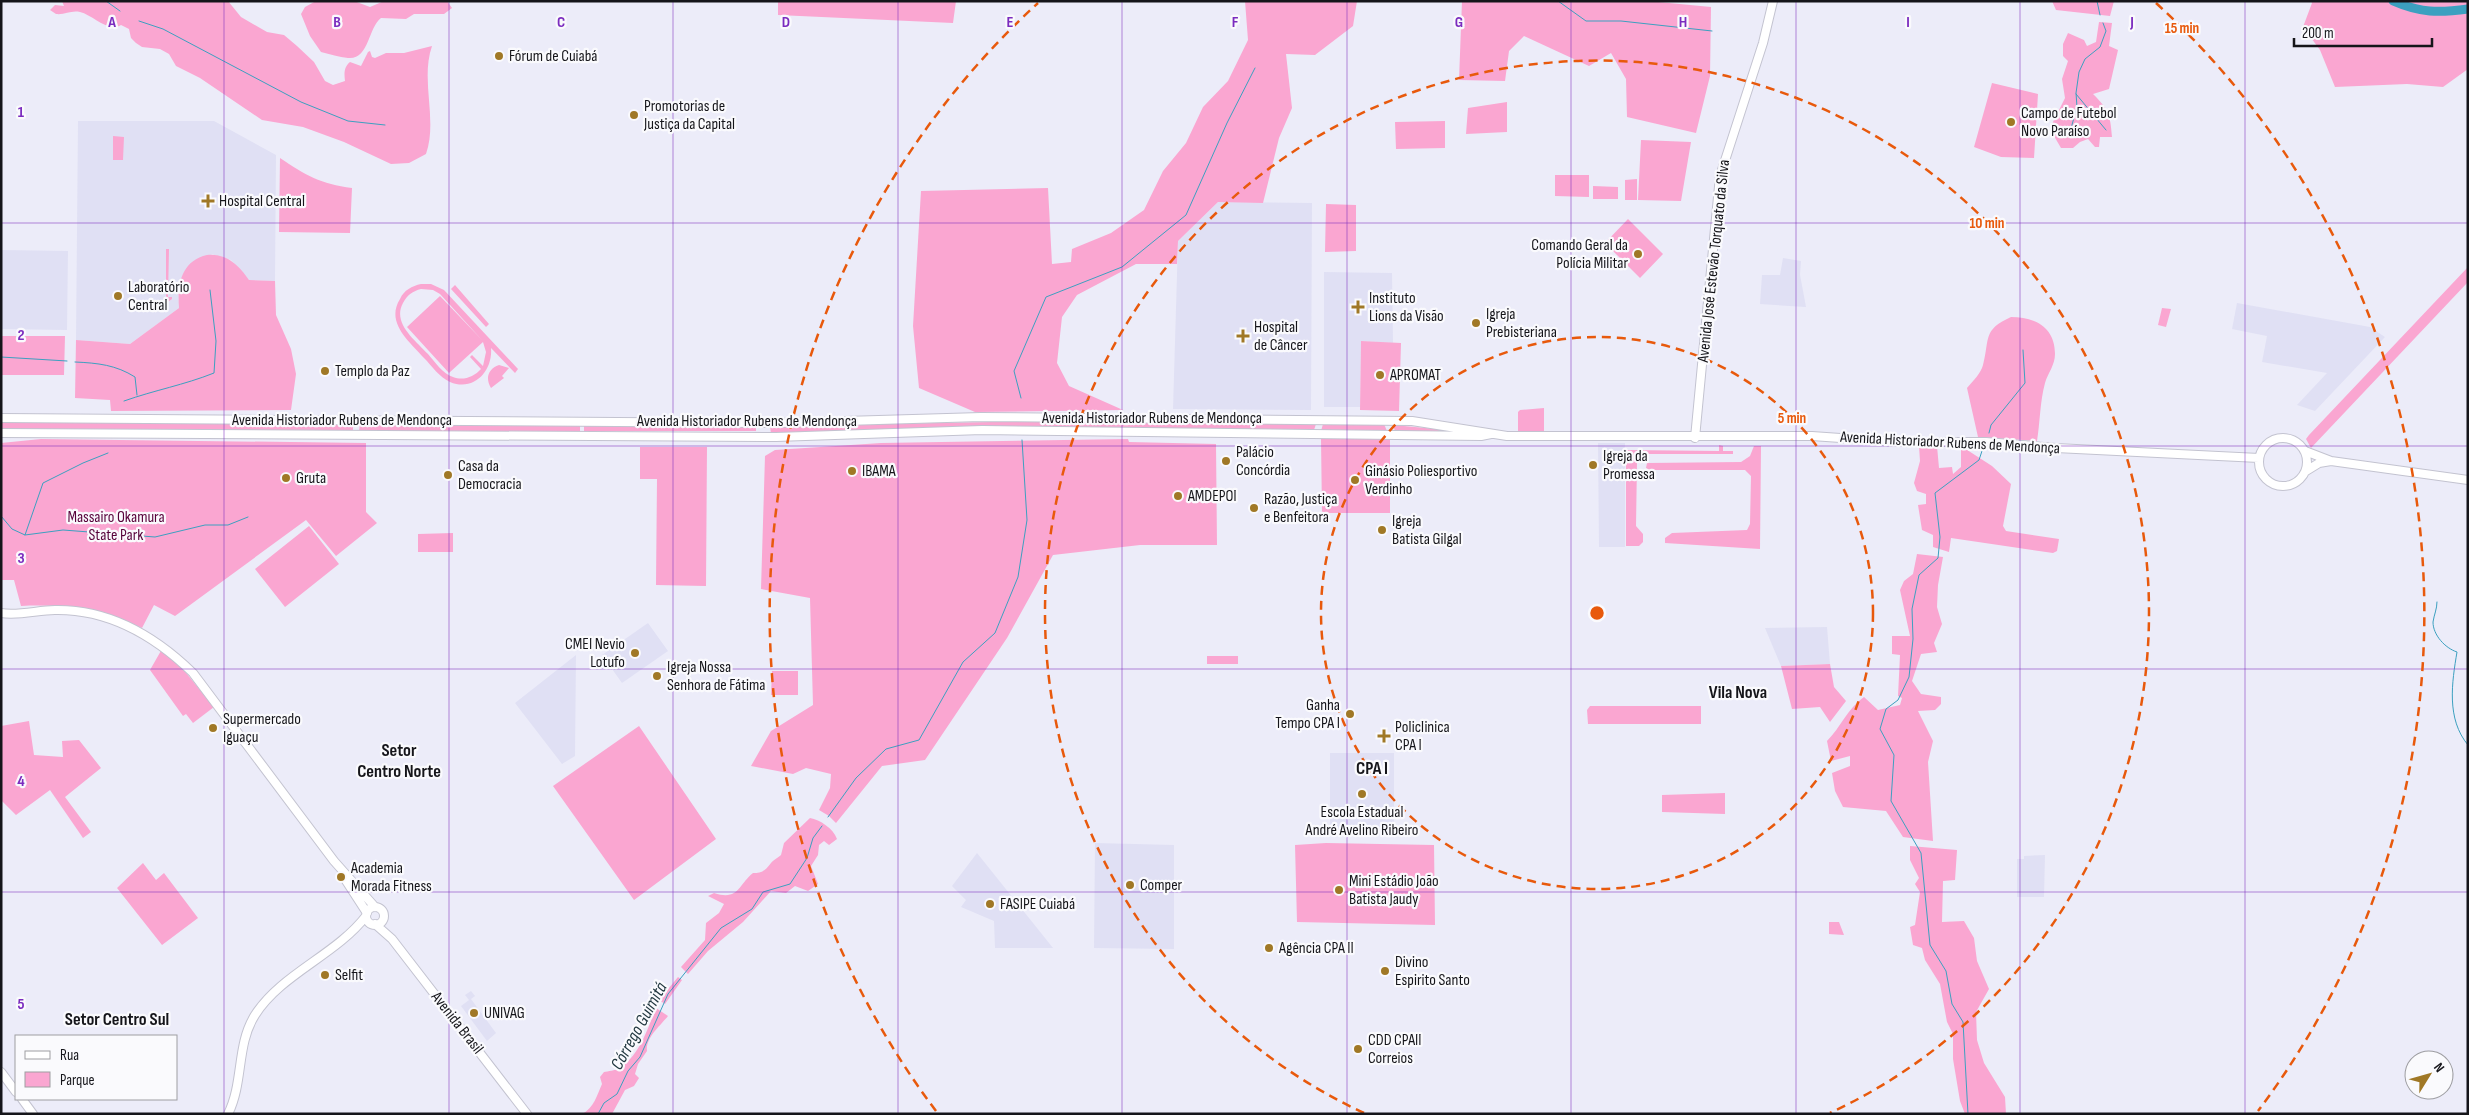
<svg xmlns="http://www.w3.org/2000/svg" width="2469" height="1115" viewBox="0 0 2469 1115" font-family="'Sofia Sans Condensed',sans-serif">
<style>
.built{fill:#e0e0f4}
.green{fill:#faa6d1;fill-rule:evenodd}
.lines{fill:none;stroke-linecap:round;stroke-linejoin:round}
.stream{stroke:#3ca0c0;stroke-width:1}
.river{stroke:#3ca0c0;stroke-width:9}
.secondary-casing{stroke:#c3c3d0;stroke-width:10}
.secondary{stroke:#fff;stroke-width:8}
.grid{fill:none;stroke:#7b2cbf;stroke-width:1;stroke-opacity:0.55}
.ring{fill:none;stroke:#e8590c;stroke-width:2.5;stroke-dasharray:9 6}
.poi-dot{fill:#a07826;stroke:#fafafd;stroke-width:2}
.labels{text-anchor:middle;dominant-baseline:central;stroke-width:4.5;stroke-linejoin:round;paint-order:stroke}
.poi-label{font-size:16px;fill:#15151a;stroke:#fafafd;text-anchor:start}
.street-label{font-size:16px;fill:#15151a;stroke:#fafafd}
.park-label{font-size:16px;fill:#57023a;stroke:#fafafd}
.neighbourhood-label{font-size:18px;font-weight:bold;fill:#15151a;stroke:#fafafd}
.water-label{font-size:18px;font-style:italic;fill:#223840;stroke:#fafafd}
.grid-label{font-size:16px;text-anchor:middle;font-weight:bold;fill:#7b2cbf;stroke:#fafafd;stroke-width:4.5;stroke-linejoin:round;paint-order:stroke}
.centre{fill:#e8590c;stroke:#fafafd;stroke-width:2.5}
.ring-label{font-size:15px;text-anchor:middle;font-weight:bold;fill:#e8590c;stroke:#fafafd;stroke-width:4.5;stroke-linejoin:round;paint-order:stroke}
</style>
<rect width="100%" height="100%" fill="#ececf9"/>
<path class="built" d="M78,121h136l62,34 -1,126 -26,-1 -18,-20 -19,-6 -34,34 1,20 -49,36 -54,-4z
M1218,202l94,1 -1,207 -138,-1 5,-168z
M1,250l67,1 -1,79 -66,-1z
M1783,258l18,3 -1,14 6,32 -46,-3 2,-29h18z
M1324,272l68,1 1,70 -32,-2 -1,66h-36z
M2237,303l133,24 15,10 -70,74 -18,-6 30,-32 -65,-11 5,-26 -35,-7z
M1598,443h27v104h-26z
M648,623l20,28 -46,32 -20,-28z
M1827,627l3,37 -49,2 -16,-38z
M576,655l-1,101 -13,8 -47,-61z
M1330,753h64v82h-64z
M1095,843l79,2v104l-80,-1z
M977,853l76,95h-58l-1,-27 -33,-14 5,-7 -14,-14z
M2045,855l-1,42h-27v-38h7v-3z
M471,991l4,5 -4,3 25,34 -9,8 -26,-35 8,-6 -4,-5z"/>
<path class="green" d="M62,1h166l13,16 26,15 17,3 13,11 17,16 11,19 8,4 12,-4c-1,-8 -1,-14 5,-19l11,4 7,-14 2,-1 2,6 3,1 11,-5h18l28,-7c-12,35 6,73 -6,108l-17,9 -18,1 -47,-22 -41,-15 -41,-7 -62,-42 -24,-12 -7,-12 -9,-5 -18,-2 -6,-4 -5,-5 -2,-9 -8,-4c-13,8 -28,-10 -41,-13 -9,-2 -15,3 -24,2l-6,-4 5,-5 9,1z
M316,1h38l16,6 14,-6h63l5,7 -8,6h-30l-8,5 -25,-1c-13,10 -12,42 -33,40 -9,-1 -18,-4 -27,-6l-11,-16 -9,-22 4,-7z
M778,1h178l-3,22 -175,-8z
M1245,1h112l-4,25 -38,29 -29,-1 6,54 -13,30 -16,65 -45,-1 -40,39 -1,23h-41l-59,31 -15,22 -5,46 12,23 54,24 -148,2 -56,-24 -6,-62 8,-135 127,-3 4,76 19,-2 1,-13 39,-16 33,-23 19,-39 23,-28 17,-36 25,-26 20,-41z
M1462,1h186l63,6 -1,69 -14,57 -69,-16 -1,-38 -15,-26 -22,13 -65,-30 -15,15 -4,30 -46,-1z
M2052,1h62l-4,15 -54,-6z
M2311,1h157v68l-25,18 -36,-3 -72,3 -15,-37 -17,-23 9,-24z
M2099,22l13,1 -3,23 9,4 -9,39 -16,5c16,16 17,20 19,43h-12l-1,10h-4l-7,-8 -8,3 -7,6h-12l-7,-12 -3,-10 14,-28 -3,-19 6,-18 -5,-5v-12l5,-11 16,7 3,6 9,-4z
M1992,83l46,11 -4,64 -33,-1 -27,-10z
M1507,102v30l-41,2 2,-26z
M1445,121v27l-49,1 -1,-27z
M113,136l11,1 -1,23h-10z
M1641,140l50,2 -10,59 -43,-1z
M280,158c25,17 41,26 72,30l-2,45 -71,-1z
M1555,175h34v22l-34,-1z
M1637,179v21h-12v-20z
M1593,186l25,1v12h-25z
M1326,204l30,1v46l-31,1z
M1628,219l35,35 -23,24 -35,-35z
M166,249h3l-1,48h4v2l-10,7v-3h4z
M207,255c19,-2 32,10 42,25l26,1 1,34 15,34 5,25 -5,36 -180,1 -1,-11 -35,-2 1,-58 54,4 49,-36c-2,-23 2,-47 28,-53z
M2468,267v15l-157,166 -5,-9 3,-4z
M421,284h10l13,6 74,79 -3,4 -24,-25c2,23 -17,44 -41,34 -11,-5 -18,-16 -26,-24 -14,-16 -39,-35 -24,-59 4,-9 12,-13 21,-15zM421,289l12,1 7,4 42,46 -42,-44 -33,31 42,46 34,-31 3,10 -3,14 -11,-11 -2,2 11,12c-7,8 -18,12 -28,8 -10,-3 -18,-15 -25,-23 -13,-14 -36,-31 -25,-51 4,-8 10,-12 18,-14z
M455,285l34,39 -3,3 -35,-38z
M2162,308l9,1 -5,18 -8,-2z
M2011,317c24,0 44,10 44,37 0,11 -7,19 -10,29 -5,18 -5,39 -8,58l-59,-4 -11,-49c6,-7 14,-15 16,-23 7,-26 -1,-35 28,-48z
M1,336h64l-1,39h-63z
M1361,341l40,2 -2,68 -39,-1z
M499,365l10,3 -7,8 2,2 -13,10c-6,-10 -3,-19 8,-23z
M1544,408v25l-26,-2v-19l2,-2z
M1,421l352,3v7l-352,-2z
M1046,421l270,3 -2,6 -401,-2 -142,6 -1,-8z
M360,424l220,1v7l-221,-1z
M1323,424h61l3,7h-66z
M584,425h172v6h-172z
M1393,425l65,6h-63z
M1390,438v75h-68l-1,-74z
M41,439l325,4v69l11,11 -41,33 -30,-36 -131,96 -21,-11 -12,23c-40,-19 -78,-24 -121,-22l-7,-26h-13v-137z
M1128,439l1,3 87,2 1,101h-77l-87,10 -46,83 -82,122 -43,6 -46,57 -7,-7 -10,-6 11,-22 1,-14 -25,-6 -13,6 -42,-8 20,-35 42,-26 -3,-107 -49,-9 4,-133 10,-6 106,-7z
M1719,445l4,1v5h10v3h-89l-5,2 -2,6 -1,64 7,8v8l-4,4h-13v-96l93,1z
M1754,446h7l-1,103 -95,-6v-5l7,-5 75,-3 3,-6 1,-48 -6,-6h-95l-4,-2 1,-5 94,-1 9,-6z
M1919,446h18l2,22 13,-1 1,7 8,-7v-21l31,20 19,18 -8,42 3,5 53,8 -2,12 -4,2 -102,-15 -2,14 -16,-5v-12l-11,-5 -4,-25 8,-1v-10l-9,-3 -3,-8 6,-22z
M640,447h67l-1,139 -50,-1 1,-106h-17z
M309,526l30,38 -54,43 -30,-38z
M453,533v19h-35v-18z
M1917,554l26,3 -5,28 -1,22 5,17 -8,19 3,9 -16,2 -9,27 9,13 20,3v7l-6,6 -17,1 15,30 -5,21 5,79 -30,-4 -17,-26 -43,-4 -8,-16 -3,-18 18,-7v-10l-19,5 -4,-20c14,-14 20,-32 37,-44l14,13 22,-5 2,-7 -4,-2 2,-41 -8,-1v-18h18l-10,-46 4,-9 9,-7z
M162,649l16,14 36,44 -21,16 -7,-9 -3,2 -33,-46z
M1207,656h31v8h-31z
M1830,664l4,23 12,14 -16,21 -10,-15 -28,2 -11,-43z
M772,671h26v24h-27z
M1590,706h111v18h-113l-1,-14z
M29,721l5,34 29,2 -1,-16 17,-1 22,28 -36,29 26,35 -8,6 -33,-48 -34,25 -15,-15v-74z
M639,726l77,113 -82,61 -81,-114z
M1725,793v21l-63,-2v-17z
M810,818c10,2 23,10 27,21l-8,6 -5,-4 -5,4 -1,10 -7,11 7,18 -10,7 -13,-5 -9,7 -15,-2 -28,31 -35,29 -20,23 -7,-7 24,-27 1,-17 13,-10 5,-9 -16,-8 6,-3c25,8 24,-8 39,-20 9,0 12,-2 18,-10 2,-3 7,-5 10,-8l3,-12z
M1326,843l108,2 1,80 -138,-3 -2,-77z
M1910,846l47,4 -2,30 -12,1 -1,41 22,-1 10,17 3,23 12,28 -13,23 1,28 7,23 21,34 1,17h-41l-5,-13 -7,-42v-25l-6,-12 -7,-38 -15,-24 -3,-12 -9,-3 -3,-18 5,-2 5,-33 -5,-8 4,-6 -9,-18z
M143,863l13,17 8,-7 34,45 -36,27 -45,-57z
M1829,922h10l5,13 -15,-1z
M678,977l4,3 -17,24 -6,-4z
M656,1008l12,8c-7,9 -23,22 -21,35l-9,13 -3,10 4,4 -5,8 -9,4 -13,24h-30c12,-6 15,-19 20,-30l-2,-7 4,-5c4,-1 11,-1 15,-4 20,-11 29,-40 37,-60z"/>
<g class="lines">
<path class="stream" d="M106,1l14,10
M1558,1l28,20h35l91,10
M2097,1l3,14
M139,21l24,8 138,73 47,19 37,4
M2076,94l30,36
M2070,132l7,-25 -1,-14 3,-21 6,-13 15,-12 6,-16 -3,-8
M1,357l66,4
M75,362c23,1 41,3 60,15l2,18
M1021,398l-7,-27 32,-74 76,-30 64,-52 41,-92 28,-55
M124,401c31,-11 60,-16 90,-28l2,-32 -6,-51
M1989,433l2,-8 34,-42 -2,-33
M1,516l11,13 13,6 18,-52 40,-20 25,-10
M25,535l38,-5 92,7 50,-12h23l20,-8
M2437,602c0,7 -3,13 -4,20 0,13 12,26 24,30 -5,30 -11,67 11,93
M828,817l28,-39 30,-29 33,-9 44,-78 32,-29 23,-56 9,-57 -5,-80
M598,1114l6,-11 13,-9 11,-23 12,-14 28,-63 53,-66 31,-19 11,-17 27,-8 17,-26 6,-20 9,-12
M1968,1114l-5,-92 -11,-18 -6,-33 -16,-26 -9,-92 -30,-52 3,-46 -14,-26 6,-20 12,-9 11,-23 4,-38 -1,-30 7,-34 19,-17 2,-21 -5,-44 44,-33 3,-9"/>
<path class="river" d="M2393,1c27,12 46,12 75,8"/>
<defs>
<path id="secondary" d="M1,418l775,5 205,-6 431,4 95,15h305l85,6h89l70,6 203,10
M1,433l775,4 206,-7 499,6 10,-2
M2259 462a24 24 0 1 1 48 0a24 24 0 1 1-48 0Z
M1695,438l25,-262 43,-133 10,-42
M2305,451l26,10 -12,2 -13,8
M2331,461l137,19
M1,613c18,3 37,-3 54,-3 54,-1 101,27 138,63l141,188 41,46
M343,876l24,37
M366 916a9 9 0 1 1 18 0a9 9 0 1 1-18 0Z
M375,924l17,15 135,175
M1,1072l15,20
M22,1099l11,15
M228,1114c16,-32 8,-69 27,-99 26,-41 81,-60 111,-99"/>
</defs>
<use href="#secondary" class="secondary-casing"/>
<use href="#secondary" class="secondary"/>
</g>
<path class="grid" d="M224,1v1113M449,1v1113M673,1v1113M898,1v1113M1122,1v1113M1347,1v1113M1571,1v1113M1796,1v1113M2020,1v1113M2245,1v1113M1,223h2467M1,446h2467M1,669h2467M1,892h2467"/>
<g class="ring">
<circle cx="1597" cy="613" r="276"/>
<path d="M1364 1113A552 552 0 1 1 1830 1113"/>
<path d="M936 1111A828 828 0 0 1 1038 3M2156 3A828 828 0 0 1 2258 1111"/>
</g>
<g class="poi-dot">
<circle cx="499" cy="56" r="5"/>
<circle cx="634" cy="115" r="5"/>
<circle cx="2011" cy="122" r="5"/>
<path d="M205.5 193.5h5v5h5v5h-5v5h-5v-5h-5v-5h5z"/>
<circle cx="1638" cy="254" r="5"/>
<circle cx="118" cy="296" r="5"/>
<path d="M1355.5 299.5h5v5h5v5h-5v5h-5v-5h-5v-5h5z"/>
<circle cx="1476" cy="323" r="5"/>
<path d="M1240.5 328.5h5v5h5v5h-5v5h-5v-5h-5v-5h5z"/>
<circle cx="325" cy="371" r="5"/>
<circle cx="1380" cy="375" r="5"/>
<circle cx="1226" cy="461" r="5"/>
<circle cx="1593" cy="465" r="5"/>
<circle cx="852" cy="471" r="5"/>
<circle cx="448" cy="475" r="5"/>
<circle cx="286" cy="478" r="5"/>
<circle cx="1355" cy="480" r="5"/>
<circle cx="1178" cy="496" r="5"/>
<circle cx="1254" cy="508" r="5"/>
<circle cx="1382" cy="530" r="5"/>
<circle cx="635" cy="653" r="5"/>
<circle cx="657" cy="676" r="5"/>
<circle cx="1350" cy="714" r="5"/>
<circle cx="213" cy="728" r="5"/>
<path d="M1381.5 728.5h5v5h5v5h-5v5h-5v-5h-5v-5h5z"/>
<circle cx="1362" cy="794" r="5"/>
<circle cx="341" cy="877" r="5"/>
<circle cx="1130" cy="885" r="5"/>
<circle cx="1339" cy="890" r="5"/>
<circle cx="990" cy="904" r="5"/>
<circle cx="1269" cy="948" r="5"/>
<circle cx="1385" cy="971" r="5"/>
<circle cx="325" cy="975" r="5"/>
<circle cx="474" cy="1013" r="5"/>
<circle cx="1358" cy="1049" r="5"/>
</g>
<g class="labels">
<g class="poi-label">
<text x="509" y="56">Fórum de Cuiabá</text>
<text x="644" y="106">Promotorias de<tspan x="644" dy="18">Justiça da Capital</tspan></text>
<text x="2021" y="113">Campo de Futebol<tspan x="2021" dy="18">Novo Paraíso</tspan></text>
<text x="219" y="201">Hospital Central</text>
<text x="1628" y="245" text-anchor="end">Comando Geral da<tspan x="1628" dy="18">Polícia Militar</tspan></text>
<text x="128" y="287">Laboratório<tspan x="128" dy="18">Central</tspan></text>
<text x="1369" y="298">Instituto<tspan x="1369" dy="18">Lions da Visão</tspan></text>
<text x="1486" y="314">Igreja<tspan x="1486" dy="18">Prebisteriana</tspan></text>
<text x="1254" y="327">Hospital<tspan x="1254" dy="18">de Câncer</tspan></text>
<text x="335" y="371">Templo da Paz</text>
<text x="1390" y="375">APROMAT</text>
<text x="1236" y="452">Palácio<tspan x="1236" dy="18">Concórdia</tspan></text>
<text x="1603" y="456">Igreja da<tspan x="1603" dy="18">Promessa</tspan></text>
<text x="458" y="466">Casa da<tspan x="458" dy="18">Democracia</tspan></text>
<text x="862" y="471">IBAMA</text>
<text x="1365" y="471">Ginásio Poliesportivo<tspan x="1365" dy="18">Verdinho</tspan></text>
<text x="296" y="478">Gruta</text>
<text x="1188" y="496">AMDEPOl</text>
<text x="1264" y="499">Razão, Justiça<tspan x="1264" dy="18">e Benfeitora</tspan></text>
<text x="1392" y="521">Igreja<tspan x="1392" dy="18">Batista Gilgal</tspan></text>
<text x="625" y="644" text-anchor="end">CMEI Nevio<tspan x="625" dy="18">Lotufo</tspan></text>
<text x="667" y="667">Igreja Nossa<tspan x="667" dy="18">Senhora de Fátima</tspan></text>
<text x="1340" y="705" text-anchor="end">Ganha<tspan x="1340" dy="18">Tempo CPA I</tspan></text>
<text x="223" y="719">Supermercado<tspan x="223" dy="18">Iguaçu</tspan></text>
<text x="1395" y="727">Policlinica<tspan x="1395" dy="18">CPA I</tspan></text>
<text x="1362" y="812" text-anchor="middle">Escola Estadual<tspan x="1362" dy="18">André Avelino Ribeiro</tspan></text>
<text x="351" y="868">Academia<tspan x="351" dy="18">Morada Fitness</tspan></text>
<text x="1349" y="881">Mini Estádio João<tspan x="1349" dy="18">Batista Jaudy</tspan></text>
<text x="1140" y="885">Comper</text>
<text x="1000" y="904">FASIPE Cuiabá</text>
<text x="1279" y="948">Agência CPA II</text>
<text x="1395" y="962">Divino<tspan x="1395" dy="18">Espirito Santo</tspan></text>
<text x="335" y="975">Selfit</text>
<text x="484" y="1013">UNIVAG</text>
<text x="1368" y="1040">CDD CPAII<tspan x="1368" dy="18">Correios</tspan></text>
</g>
<g class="street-label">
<text transform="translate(1714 261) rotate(-84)">Avenida José Estevão Torquato da Silva</text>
<text x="1152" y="418">Avenida Historiador Rubens de Mendonça</text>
<text x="342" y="420">Avenida Historiador Rubens de Mendonça</text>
<text x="747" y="421">Avenida Historiador Rubens de Mendonça</text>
<text transform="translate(1950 443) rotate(3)">Avenida Historiador Rubens de Mendonça</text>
<text transform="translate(457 1023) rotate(52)">Avenida Brasil</text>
</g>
<g class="park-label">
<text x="116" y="517">Massairo Okamura<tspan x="116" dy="18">State Park</tspan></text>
</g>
<g class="neighbourhood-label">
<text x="1738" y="692">Vila Nova</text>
<text x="399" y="750">Setor<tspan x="399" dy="21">Centro Norte</tspan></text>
<text x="1372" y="768">CPA I</text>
<text x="117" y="1019">Setor Centro Sul</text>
</g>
<g class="water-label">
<text transform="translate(639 1026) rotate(-61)">Córrego Guimitá</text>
</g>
</g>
<g class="grid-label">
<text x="112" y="27">A</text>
<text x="337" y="27">B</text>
<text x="561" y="27">C</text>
<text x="786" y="27">D</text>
<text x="1010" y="27">E</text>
<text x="1235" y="27">F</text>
<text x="1459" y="27">G</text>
<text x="1683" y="27">H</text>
<text x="1908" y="27">I</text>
<text x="2132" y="27">J</text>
<text x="21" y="117">1</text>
<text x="21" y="340">2</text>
<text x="21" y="563">3</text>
<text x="21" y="786">4</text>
<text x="21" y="1009">5</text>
</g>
<circle cx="1597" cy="613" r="8" class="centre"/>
<g class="ring-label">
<text x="2182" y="33">15 min</text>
<text x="1987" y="228">10 min</text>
<text x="1792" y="423">5 min</text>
</g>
<rect width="2469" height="1115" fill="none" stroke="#15151a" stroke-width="5"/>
<rect x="15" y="1035" width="162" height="65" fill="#fafafd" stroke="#9e9ea2"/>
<rect x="25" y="1051" width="25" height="8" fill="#ffffff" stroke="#9e9ea2"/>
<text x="60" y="1060" font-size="15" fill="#15151a">Rua</text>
<rect x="25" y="1072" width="25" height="15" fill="#faa6d1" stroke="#9e9ea2"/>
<text x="60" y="1085" font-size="15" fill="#15151a">Parque</text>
<g transform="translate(2429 1075) rotate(53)"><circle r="24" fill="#fafafd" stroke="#9e9ea2"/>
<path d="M0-4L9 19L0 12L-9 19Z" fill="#a07826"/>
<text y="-8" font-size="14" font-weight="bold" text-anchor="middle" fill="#15151a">N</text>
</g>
<path d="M2294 38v8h138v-8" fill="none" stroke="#15151a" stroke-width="2.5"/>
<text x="2302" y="38" font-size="15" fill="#15151a" stroke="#fafafd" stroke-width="4" paint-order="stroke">200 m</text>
</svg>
